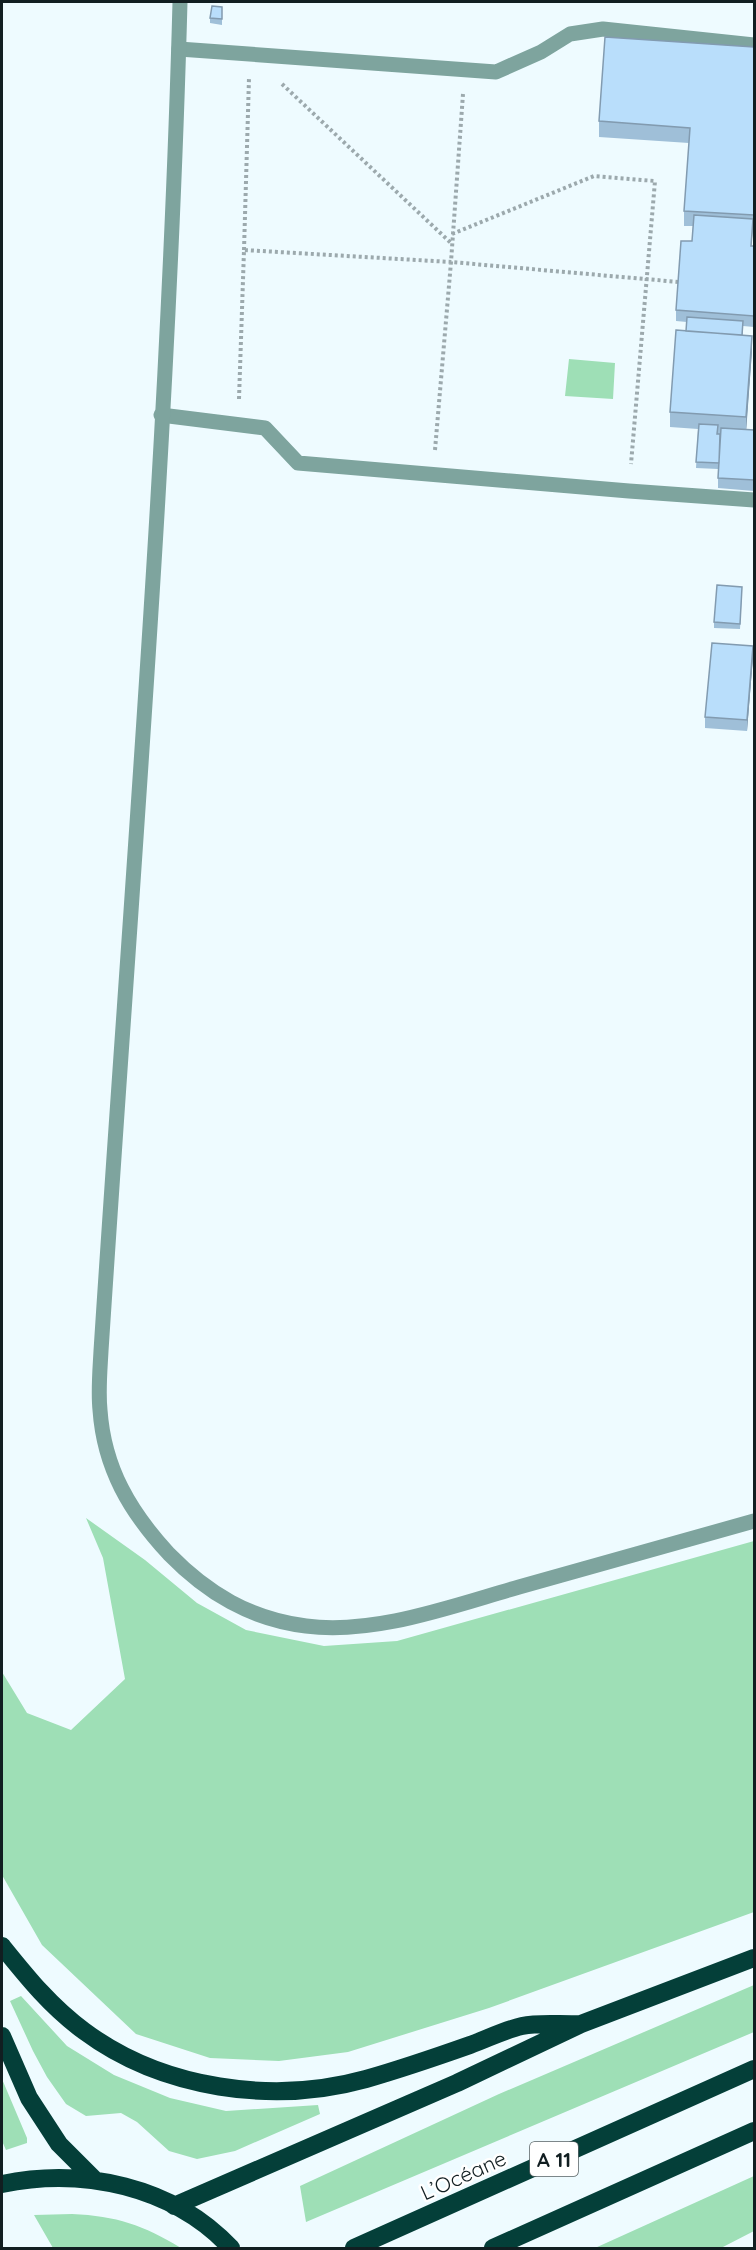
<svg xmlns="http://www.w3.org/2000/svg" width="756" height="2250" viewBox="0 0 756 2250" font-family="Quicksand,sans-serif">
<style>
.green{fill:#9edfb6}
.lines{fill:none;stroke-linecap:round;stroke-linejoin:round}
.path{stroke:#9ca9ad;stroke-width:4;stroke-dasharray:3 3;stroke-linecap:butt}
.lane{stroke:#7ea49e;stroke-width:15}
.street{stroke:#7ea49e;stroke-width:15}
.highway{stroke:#043f39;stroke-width:18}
.wall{fill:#9fbfd8}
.shaded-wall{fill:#829bb0}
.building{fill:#b9defb;stroke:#829bb0;stroke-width:1.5}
.labels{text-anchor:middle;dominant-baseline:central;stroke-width:5;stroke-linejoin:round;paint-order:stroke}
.shield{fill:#fff;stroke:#586264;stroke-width:1.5}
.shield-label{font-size:20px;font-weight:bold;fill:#111e21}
.street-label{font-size:21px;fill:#111e21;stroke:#fff}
</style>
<rect width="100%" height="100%" fill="#eefbff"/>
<path class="green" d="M569,359l46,4 -2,36 -48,-3z
M86,1518l59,42 52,43 49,27 78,16 73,-5 357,-100v371l-265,96 -141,44 -69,9 -69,-3 -74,-24 -94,-89 -40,-70v-203l25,41 44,17 54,-51 -22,-121z
M754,1985v47l-448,190 -6,-36 199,-92z
M21,1996l46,50 47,29 56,23 56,13 92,-6 2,9 -85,37 -38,8 -28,-8 -32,-29 -16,-9 -35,3 -20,-12 -19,-27 -14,-26 -23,-50z
M2,2079l25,59v5l-21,7 -4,-9z
M754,2176v55l-33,17h-126z
M72,2214c45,2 71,11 109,34h-128l-19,-33z"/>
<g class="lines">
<path class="path" d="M282,84l169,159
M452,234l142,-58 61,5 -24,283
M244,250l5,-172
M239,399l5,-149 207,12 12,-168
M435,450l16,-188 228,20"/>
<path class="lane" d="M179,49l317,23 45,-20 29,-18 33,-5 151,16
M161,415l104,13 33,35 331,28 125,9"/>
<path class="street" d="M180,2c-12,449 -50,900 -79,1349 -1,19 -3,40 -1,59 4,58 30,102 69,144 38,39 81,65 137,72 69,9 146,-20 213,-39 78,-22 157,-44 235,-66"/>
<path class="highway" d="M2,1946c25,31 49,61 82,85 78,58 189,74 282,48 35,-10 70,-22 104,-34 17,-6 34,-15 52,-19 18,-4 40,-1 59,-2
M2,2036l27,62 30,46 35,35
M2,2184c80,-17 171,2 229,64
M174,2206l283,-123 124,-59 173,-66
M354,2248l400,-179
M493,2248l261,-117"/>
</g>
<path class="wall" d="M222,7v18l-12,-2v-5z
M754,47v184h-1l-2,15h3v81l-11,-1v9l9,16 -6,79h8v61l-36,-3v-19l-22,-1 2,-39 -28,-2v-15l16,-81 1,-9 -11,-1v-11l16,-69 1,-15h-9v-15l5,-68 -90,-6v-16z
M742,592l-2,37 -26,-1v-6z
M753,657l-6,74 -42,-3v-11z"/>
<path class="shaded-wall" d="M752,336v15l-6,82v-16z
M753,646v11l-6,74v-11z"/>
<path class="building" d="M212,6l10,1v12l-12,-1z
M605,37l149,10v168l-70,-4 6,-83 -91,-7z
M694,215l59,4 -2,27h3v70l-78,-6 5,-69h11z
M687,317l56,4 -1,14 -56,-4z
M676,330l76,6 -6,81 -76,-5z
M699,424l19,1 -1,9h3l-1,29 -23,-1z
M721,428l33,2v50l-36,-2z
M717,585l25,2 -2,37 -26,-2z
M712,643l41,3 -6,74 -42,-3z"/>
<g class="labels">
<rect class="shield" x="530" y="2142" width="48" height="34" rx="4.5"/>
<g class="shield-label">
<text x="554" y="2159">A 11</text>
</g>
<g class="street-label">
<text transform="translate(463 2175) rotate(-24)">L’Océane</text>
</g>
</g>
<rect width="756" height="2250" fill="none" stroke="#111e21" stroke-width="6"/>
</svg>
